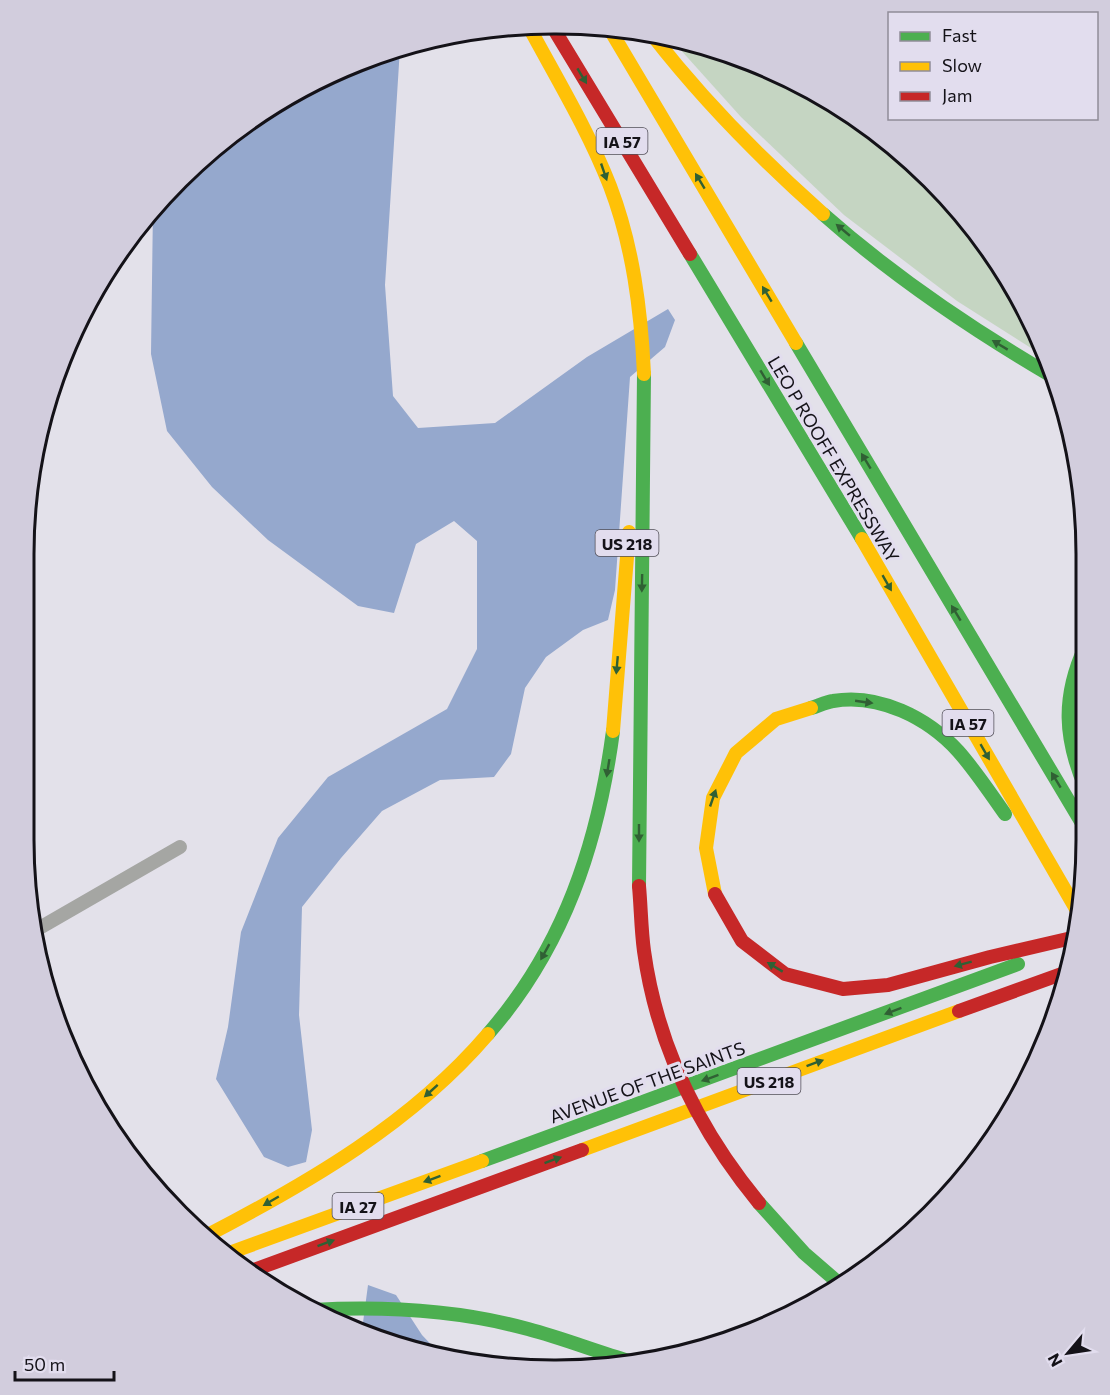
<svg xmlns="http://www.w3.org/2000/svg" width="1110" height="1395" viewBox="0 0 1110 1395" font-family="Commissioner,sans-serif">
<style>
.green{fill:#c5d5c2}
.water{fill:#95a8cd}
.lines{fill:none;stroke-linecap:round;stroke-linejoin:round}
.street{stroke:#a5a6a3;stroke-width:14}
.fast{stroke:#4caf50;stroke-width:14}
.slow{stroke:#ffc107;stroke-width:14}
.jam{stroke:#c62828;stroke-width:14}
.oneway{fill:#306034}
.labels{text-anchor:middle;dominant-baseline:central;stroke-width:6;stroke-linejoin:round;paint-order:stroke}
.shield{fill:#e2ddee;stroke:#524f58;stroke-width:1.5}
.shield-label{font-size:16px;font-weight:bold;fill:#141218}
.street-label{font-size:18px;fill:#141218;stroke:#e2ddee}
.rim{fill:none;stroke:#141218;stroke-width:3}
</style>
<rect width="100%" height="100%" fill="#e3e1ea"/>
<path class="green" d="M670,38l23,4 97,37 89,55 75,71 61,85 27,65 -85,-54 -113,-86 -103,-98z"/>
<path class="water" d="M400,48l-15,237 8,111 25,32 77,-5 92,-66 81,-48 7,11 -10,27 -35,30 -15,213 -7,30 -25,10 -37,27 -21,31 -14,66 -17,23 -54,3 -58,31 -41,47 -39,49 -3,108 13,115 -6,32 -18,5 -24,-10 -48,-78 12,-52 13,-95 37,-94 50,-61 119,-68 30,-60v-108l-23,-20 -38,23 -22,69 -36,-7 -90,-66 -56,-53 -45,-56 -16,-77 2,-146 137,-113 95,-43z
M368,1285l28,10 26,40 20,21 -25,-3 -55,-23z"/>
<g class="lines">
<path class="street" d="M36,930l144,-83"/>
<path class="fast" d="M823,214c70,62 147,114 227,161
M690,254l172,285
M796,343l290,487
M1085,647c-23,50 -21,92 1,142
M811,708c7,-2 15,-6 22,-7 46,-8 95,17 125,50 17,19 32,42 47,63
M639,886l5,-512
M488,1034c76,-87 110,-190 125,-303
M482,1161l536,-197
M759,1203l45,50 37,32
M313,1310c72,-4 145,0 215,19 34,9 67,22 101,32"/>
<path class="slow" d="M529,27c28,52 59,103 81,159 23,60 31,124 34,188
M609,28l187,315
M653,36c50,64 109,124 170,178
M862,539l217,375
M613,731l16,-199
M715,894l-9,-46 7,-50 23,-45 40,-34 35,-11
M582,1150l377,-139
M206,1236c102,-53 206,-113 282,-202
M229,1253l253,-92"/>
<path class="jam" d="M552,26l138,228
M639,886c2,22 2,43 5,65 13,94 55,179 115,252
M715,894l27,47 43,33 58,15 45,-4 102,-28 86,-20
M959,1011l108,-39
M251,1271l331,-121"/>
</g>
<defs><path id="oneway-solid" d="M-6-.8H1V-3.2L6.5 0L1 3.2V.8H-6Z" transform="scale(1.5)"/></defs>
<g class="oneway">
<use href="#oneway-solid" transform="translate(582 76) rotate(59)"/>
<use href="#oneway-solid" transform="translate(604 172) rotate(71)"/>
<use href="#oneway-solid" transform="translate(700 181) rotate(-121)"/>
<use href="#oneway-solid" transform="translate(843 230) rotate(-140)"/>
<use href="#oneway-solid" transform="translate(767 294) rotate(-121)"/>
<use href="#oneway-solid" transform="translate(1000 345) rotate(-149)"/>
<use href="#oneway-solid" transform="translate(765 378) rotate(59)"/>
<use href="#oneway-solid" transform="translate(866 461) rotate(-121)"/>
<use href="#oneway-solid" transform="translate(642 583) rotate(91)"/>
<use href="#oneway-solid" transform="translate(887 583) rotate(60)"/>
<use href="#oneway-solid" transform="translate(956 613) rotate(-121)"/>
<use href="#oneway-solid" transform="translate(617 665) rotate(95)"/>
<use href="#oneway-solid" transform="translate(864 702) rotate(8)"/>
<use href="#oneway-solid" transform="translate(985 752) rotate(60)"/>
<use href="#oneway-solid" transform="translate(608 768) rotate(99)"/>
<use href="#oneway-solid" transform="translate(1056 780) rotate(-121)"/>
<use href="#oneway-solid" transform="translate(713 798) rotate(-71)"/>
<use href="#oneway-solid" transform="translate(639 833) rotate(90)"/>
<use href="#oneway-solid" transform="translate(545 952) rotate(119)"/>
<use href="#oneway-solid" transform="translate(963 964) rotate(165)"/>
<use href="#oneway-solid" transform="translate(775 967) rotate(-149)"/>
<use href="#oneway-solid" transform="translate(893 1011) rotate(159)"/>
<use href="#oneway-solid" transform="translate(815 1063) rotate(-20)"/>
<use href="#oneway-solid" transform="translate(710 1078) rotate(160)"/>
<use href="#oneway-solid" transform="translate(431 1091) rotate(138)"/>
<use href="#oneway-solid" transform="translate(553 1160) rotate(-20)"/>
<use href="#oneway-solid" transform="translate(432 1179) rotate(160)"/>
<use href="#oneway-solid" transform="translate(271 1201) rotate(150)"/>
<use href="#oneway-solid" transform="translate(326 1243) rotate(-20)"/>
</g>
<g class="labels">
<g class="shield">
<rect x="596.5" y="128" width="51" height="26" rx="4.5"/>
<rect x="595.5" y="530" width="63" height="26" rx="4.5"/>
<rect x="942.5" y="710" width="51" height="26" rx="4.5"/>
<rect x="737.5" y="1068" width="63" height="26" rx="4.5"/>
<rect x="332.5" y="1193" width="51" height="26" rx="4.5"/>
</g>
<g class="shield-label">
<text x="622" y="141">IA 57</text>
<text x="627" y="543">US 218</text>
<text x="968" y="723">IA 57</text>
<text x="769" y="1081">US 218</text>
<text x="358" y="1206">IA 27</text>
</g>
<g class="street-label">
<text transform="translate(834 459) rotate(59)">LEO P ROOFF EXPRESSWAY</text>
<text transform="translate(647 1082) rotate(-20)">AVENUE OF THE SAINTS</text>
</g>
</g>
<path d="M0 0H1110V1395H0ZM554 34H556A520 520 0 0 1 1076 554V840A520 520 0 0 1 556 1360H554A520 520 0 0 1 34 840V554A520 520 0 0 1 554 34Z" fill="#d2cddd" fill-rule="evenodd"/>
<path class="rim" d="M554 34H556A520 520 0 0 1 1076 554V840A520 520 0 0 1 556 1360H554A520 520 0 0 1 34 840V554A520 520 0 0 1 554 34Z"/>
<rect x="888" y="12" width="210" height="108" fill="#e2ddee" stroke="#908c98" stroke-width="1.5"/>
<rect x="900" y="32" width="30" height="9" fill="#4caf50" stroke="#908c98" stroke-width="1.5"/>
<text x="942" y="42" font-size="18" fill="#141218">Fast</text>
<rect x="900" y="62" width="30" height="9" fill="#ffc107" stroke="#908c98" stroke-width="1.5"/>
<text x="942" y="72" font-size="18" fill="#141218">Slow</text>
<rect x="900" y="92" width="30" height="9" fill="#c62828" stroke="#908c98" stroke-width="1.5"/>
<text x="942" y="102" font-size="18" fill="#141218">Jam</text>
<g transform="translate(1068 1353) rotate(241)" stroke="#e2ddee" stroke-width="4.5" paint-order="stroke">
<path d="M0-4.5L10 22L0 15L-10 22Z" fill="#141218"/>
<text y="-9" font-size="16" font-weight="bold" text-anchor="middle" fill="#141218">N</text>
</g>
<path d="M15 1371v9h99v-9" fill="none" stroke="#141218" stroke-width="3"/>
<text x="24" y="1371" font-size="18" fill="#141218" stroke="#e2ddee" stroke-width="4.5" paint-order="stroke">50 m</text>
</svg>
